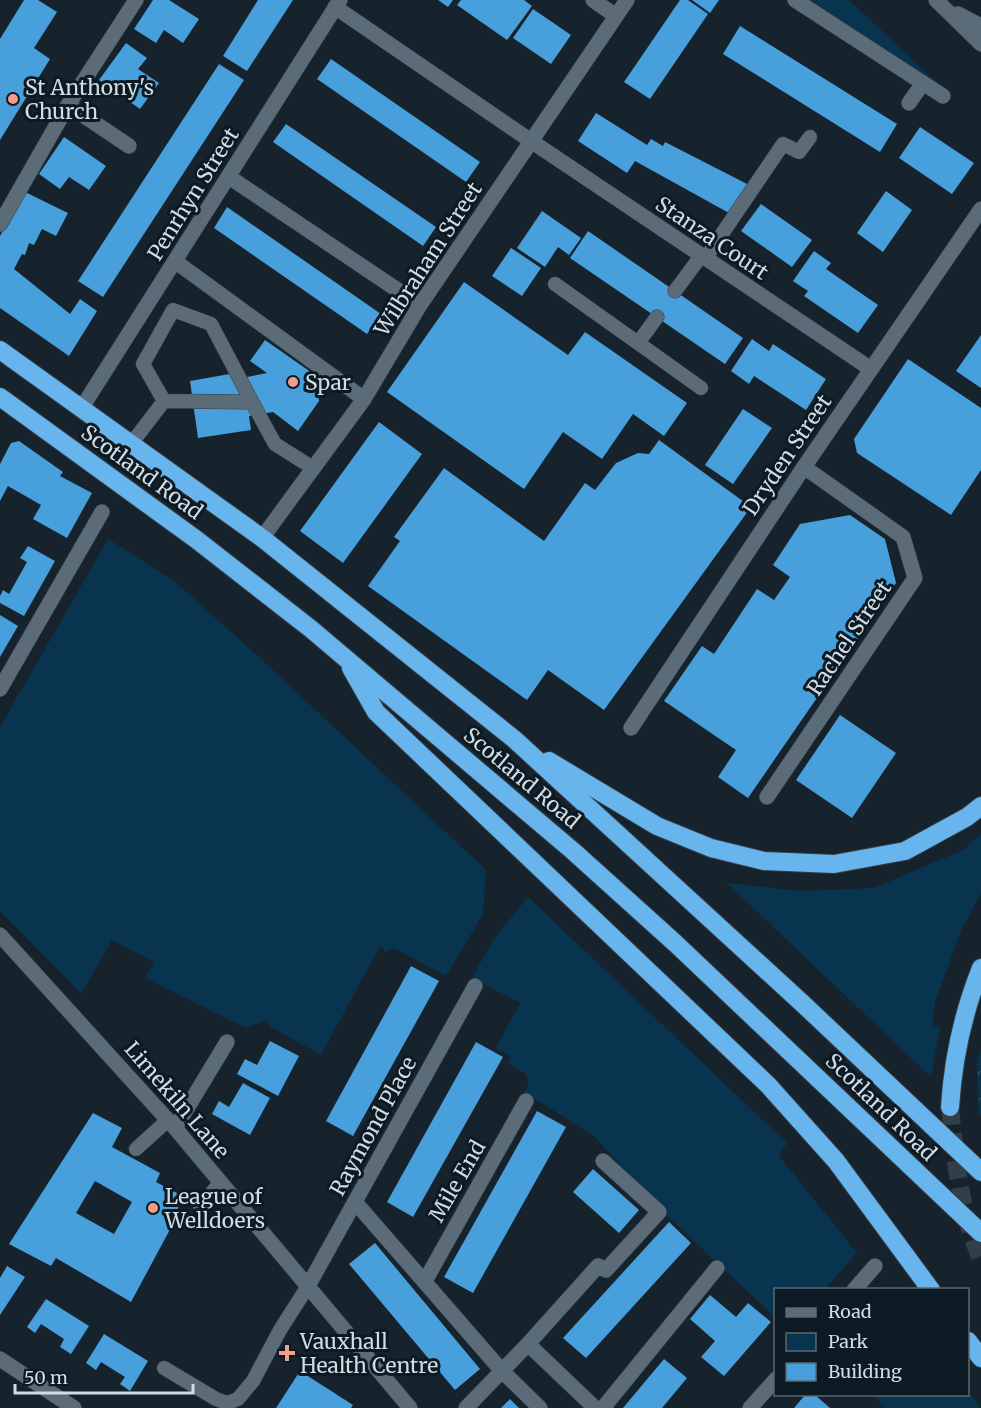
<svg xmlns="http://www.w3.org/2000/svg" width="981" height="1408" viewBox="0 0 981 1408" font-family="Merriweather,serif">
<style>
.green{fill:#09344f}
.forest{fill:url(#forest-crowns)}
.building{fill:#479fdc;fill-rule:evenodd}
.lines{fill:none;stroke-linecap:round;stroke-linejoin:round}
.highway-tunnel{stroke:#323f48;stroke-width:18;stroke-dasharray:18 9;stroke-linecap:butt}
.lane-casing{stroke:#343e46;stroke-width:15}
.street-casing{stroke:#343e46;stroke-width:16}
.secondary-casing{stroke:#343e46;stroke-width:16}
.highway-casing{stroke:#343e46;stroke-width:20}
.lane{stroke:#5b6b77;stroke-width:14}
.street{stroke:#5b6b77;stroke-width:15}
.secondary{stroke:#5b6b77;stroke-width:15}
.highway{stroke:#68b5ed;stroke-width:18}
.poi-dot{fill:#f49d8c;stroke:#0c1a23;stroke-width:2}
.labels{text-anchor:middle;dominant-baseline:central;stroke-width:6;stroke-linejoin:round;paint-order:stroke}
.poi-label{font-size:21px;fill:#d3dce3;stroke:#0c1a23;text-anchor:start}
.street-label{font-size:21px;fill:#d3dce3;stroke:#0c1a23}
</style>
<defs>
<pattern id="forest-crowns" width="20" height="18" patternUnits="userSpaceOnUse" patternTransform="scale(1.5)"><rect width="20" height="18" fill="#09344f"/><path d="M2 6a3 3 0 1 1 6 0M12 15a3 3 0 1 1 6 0" fill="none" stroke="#2c5168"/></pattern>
</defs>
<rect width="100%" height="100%" fill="#16232d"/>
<path class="green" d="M806,0h43l97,91z
M108,539l65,41 85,76 228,214 -3,44 -37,62 -52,-28 -8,4 -6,-6 -59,109 -50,-28 -5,-7 -20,8 -101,-50 9,-16 -42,-22 -31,53 -81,-82v-184z
M981,834v60l-19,34 -27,74 -3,24 8,1 -9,50 -204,-194 74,8 73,-3 89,-38z
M528,897l259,246 -8,13 78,97 -32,36 -49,1 -1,27 -108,-101 -73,-80 -70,-44 5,-9 -4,-10 -18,-10 4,-7 -15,-8 24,-45 -48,-25 21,-38z
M968,1391l13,17h-96l-12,-13 95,-1z"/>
<path class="forest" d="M981,1048v68l-2,-2 -2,-49z"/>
<path class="building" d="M24,0h14l19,12 -23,36 16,11 -50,81v-101z
M153,0h16l30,19 -16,24 -19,-13 -8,13 -22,-14z
M258,0h35l-46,71 -24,-15z
M438,0h15l-5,7z
M461,0h63l8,6 -25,34 -50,-35z
M680,0h8l20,14 -58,85 -26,-17z
M692,0h27l-9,13z
M533,9l38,26 -20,29 -38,-26z
M740,26l157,98 -17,28 -157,-98z
M126,43l21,15 -9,11 21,14 -19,26 -41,-29z
M331,59l149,103 -14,20 -149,-103z
M219,64l25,16 -141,217 -25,-16z
M596,113l51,32 4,-6 12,7 2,-4 84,43 -20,28 -94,-52 -8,12 -49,-32z
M286,124l150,103 -13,19 -150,-104z
M920,127l54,36 -22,31 -53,-36z
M64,137l42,29 -17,24 -20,-13 -9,12 -21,-15z
M23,191l45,22 -12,23 -14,-7 -8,16 -5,-2 -4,12 -3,-1 -8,15 56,45 10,-15 17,12 -28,45 -69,-48v-72z
M886,191l26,19 -29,42 -26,-19z
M761,204l51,36 -20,27 -51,-36z
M227,207l154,107 -14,20 -153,-106z
M542,211l39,27 -12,17 -11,-8 -13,20 -28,-19z
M588,231l155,107 -18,26 -155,-106z
M511,248l30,20 -19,28 -30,-20z
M814,251l17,12 -5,6 52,36 -20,28 -54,-37 4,-5 -15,-10z
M464,282l104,73 17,-23 102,71 -23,33 -31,-22 -31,45 -39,-27 -39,57 -137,-97z
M981,335v53l-25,-17z
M752,339l17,12 4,-7 53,35 -20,31 -52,-34 -5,8 -18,-13z
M265,340l50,35 4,26 -21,30 -25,-19 -24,4 2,14 -53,8 -8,-57 51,-9 1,6 25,-5 -17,-12z
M908,359l73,49v62l-30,45 -94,-62 -3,-14z
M743,409l29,19 -39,56 -28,-19z
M379,422l43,32 -79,109 -43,-32z
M659,440l92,67 -147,203 -56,-40 -21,30 -159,-114 32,-45 -6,-4 50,-69 100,73 41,-58 10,7 21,-27 22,-10 11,1z
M19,441l44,31 -3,4 32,17 -25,45 -34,-19 8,-14 -33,-19 -8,15v-37l11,-21z
M850,515l35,24 11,44 -148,215 -30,-21 18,-27 -72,-49 38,-55 12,8 43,-65 17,11 16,-23 -17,-12 27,-41z
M28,546l27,15 -31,55 -24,-13v-7l3,-6 6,4 18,-32 -7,-4z
M0,615l18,11 -18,31z
M840,715l56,38 -44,65 -56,-38z
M411,966l28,15 -86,155 -27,-15z
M270,1041l29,15 -21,40 -41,-22 8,-15 12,6z
M476,1042l27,15 -90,160 -26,-15z
M243,1083l27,15 -20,37 -38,-21 7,-13 10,6z
M537,1111l29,16 -93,166 -29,-16z
M93,1113l29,15 -10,19 48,26 -4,9 21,11 5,6 -10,22 2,1 -43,80 -75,-44 -5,8 -42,-22zM95,1181l37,21 -18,32 -38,-21z
M593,1169l46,41 -20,23 -46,-41z
M669,1222l22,21 -105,115 -23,-20z
M375,1243l105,126 -25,21 -106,-126z
M7,1266l18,11 -25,38v-37z
M710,1295l26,22 12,-14 23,19 -47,54 -23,-19 14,-16 -25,-22z
M46,1299l43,27 -18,28 -11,-7 4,-8 -23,-15 -6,9 -8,-6z
M104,1334l44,27 -18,30 -10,-7 5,-7 -24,-15 -5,8 -10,-7z
M664,1359l23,19 -25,30h-39z
M300,1371l53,34 -2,3h-75z
M805,1395h10l15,13h-36z
M510,1399l9,9h-18z"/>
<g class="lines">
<path class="highway-tunnel" d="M950,1107c5,52 10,104 31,152"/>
<defs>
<path id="lane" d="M705,259l78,-115 16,8 11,-15
M555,284l83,59
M675,291l26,-35
M657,317l-19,26 63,45
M164,401l-21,-37 30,-54 38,14 41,78
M131,444l33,-43 88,1 23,42 38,24
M136,1149l32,-29
M200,1206l21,-24
M164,1368l52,31 11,4 11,-4 15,-18 27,-51 28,-44"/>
<path id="street" d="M593,0l23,16
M795,0l148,96
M335,7l196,134 340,228
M909,103l14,-20
M68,105l61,41
M229,177l191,128
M0,224l68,-119 68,-105
M176,262l188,137
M81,409l259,-409
M262,538l102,-139 56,-94 207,-305
M0,689l102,-177
M631,728l173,-261 177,-258
M767,797l148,-219 -12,-41 -99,-70
M0,935l175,193 235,280
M175,1128l52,-86
M355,1202l147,169 38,37
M425,1281l101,-180
M308,1286l167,-300
M854,1290l21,-24
M528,1344l67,64
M0,1359l74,49
M466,1408l62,-64 70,-78 8,4 53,-58 -56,-51
M603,1408l114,-140
M750,1408l26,-29"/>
<path id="secondary" d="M936,0l45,44
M958,14l23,12"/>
<path id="highway" d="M0,350l262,188 252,201 288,264 179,169
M0,397l197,143 114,89 262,222 102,92 306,290
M351,668l25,44 392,373 68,76 95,129
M549,761l108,65 54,22 53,13 70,3 71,-13 62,-34 14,-11
M950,1107c3,-48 13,-94 31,-139
M968,1341l13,17"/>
</defs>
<use href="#lane" class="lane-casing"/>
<use href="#street" class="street-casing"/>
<use href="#secondary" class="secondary-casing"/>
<use href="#highway" class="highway-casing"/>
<use href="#lane" class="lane"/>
<use href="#street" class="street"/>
<use href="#secondary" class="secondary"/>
<use href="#highway" class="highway"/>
</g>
<g class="poi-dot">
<circle cx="13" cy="99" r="6"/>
<circle cx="293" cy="382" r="6"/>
<circle cx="153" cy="1208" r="6"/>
<path d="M284 1344h6v6h6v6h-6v6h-6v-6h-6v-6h6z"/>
</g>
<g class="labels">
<g class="poi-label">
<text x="25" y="87">St Anthony's<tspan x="25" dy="24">Church</tspan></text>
<text x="305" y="382">Spar</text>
<text x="165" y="1196">League of<tspan x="165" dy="24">Welldoers</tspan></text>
<text x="300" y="1341">Vauxhall<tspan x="300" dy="24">Health Centre</tspan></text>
</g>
<g class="street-label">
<text transform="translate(193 194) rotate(-58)">Penrhyn Street</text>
<text transform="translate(712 238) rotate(34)">Stanza Court</text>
<text transform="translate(428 259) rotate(-57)">Wilbraham Street</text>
<text transform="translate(787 455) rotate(-56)">Dryden Street</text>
<text transform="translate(142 472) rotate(36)">Scotland Road</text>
<text transform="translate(849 638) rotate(-56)">Rachel Street</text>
<text transform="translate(522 778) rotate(40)">Scotland Road</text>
<text transform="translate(177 1100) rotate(49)">Limekiln Lane</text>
<text transform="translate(881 1107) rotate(44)">Scotland Road</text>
<text transform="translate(373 1126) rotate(-61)">Raymond Place</text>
<text transform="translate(457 1181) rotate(-60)">Mile End</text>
</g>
</g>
<rect x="774" y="1288" width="195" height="108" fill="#0c1a23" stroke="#5c6870" stroke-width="1.5"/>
<rect x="786" y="1308" width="30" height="9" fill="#5b6b77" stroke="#5c6870" stroke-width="1.5"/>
<text x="828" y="1318" font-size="18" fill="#d3dce3">Road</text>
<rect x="786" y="1333" width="30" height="18" fill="#09344f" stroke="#5c6870" stroke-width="1.5"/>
<text x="828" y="1348" font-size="18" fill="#d3dce3">Park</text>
<rect x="786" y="1363" width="30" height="18" fill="#479fdc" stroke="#5c6870" stroke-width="1.5"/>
<text x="828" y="1378" font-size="18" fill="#d3dce3">Building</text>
<path d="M15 1384v9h178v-9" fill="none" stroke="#d3dce3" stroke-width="3"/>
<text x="24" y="1384" font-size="18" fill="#d3dce3" stroke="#0c1a23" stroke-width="4.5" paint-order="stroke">50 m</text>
</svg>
